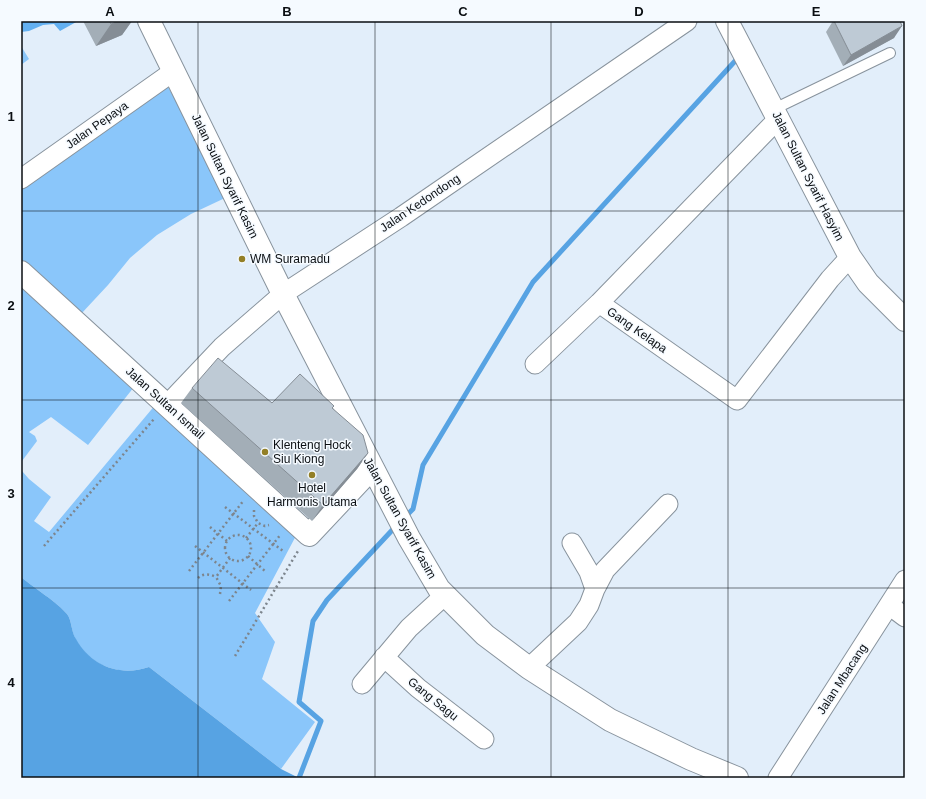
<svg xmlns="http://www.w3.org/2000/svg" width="926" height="799" viewBox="0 0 926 799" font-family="Helvetica,sans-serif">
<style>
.green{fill:#8ac6fa}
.forest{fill:#63b0f1}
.water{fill:#57a3e3}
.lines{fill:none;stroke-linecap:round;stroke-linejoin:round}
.stream{stroke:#57a3e3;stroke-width:5}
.lane-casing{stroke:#88939d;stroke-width:12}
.street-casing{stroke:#88939d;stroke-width:21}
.secondary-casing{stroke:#88939d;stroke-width:24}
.path{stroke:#7d858d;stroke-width:2.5;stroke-dasharray:2 3;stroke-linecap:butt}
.lane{stroke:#fff;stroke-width:10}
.street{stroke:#fff;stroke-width:19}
.secondary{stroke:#fff;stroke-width:22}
.wall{fill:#a3aeb7}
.shaded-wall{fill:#858d95}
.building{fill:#becad5;stroke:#858d95}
.grid{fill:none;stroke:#0a0e12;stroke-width:1;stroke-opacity:0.55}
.poi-dot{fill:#937f26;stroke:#f5faff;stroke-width:1.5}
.labels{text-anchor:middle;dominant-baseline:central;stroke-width:3;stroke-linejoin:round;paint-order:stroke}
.street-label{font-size:12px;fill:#0a0e12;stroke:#f5faff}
.poi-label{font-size:12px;fill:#0a0e12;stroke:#f5faff;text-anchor:start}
.neatline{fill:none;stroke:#0a0e12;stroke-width:1.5}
.grid-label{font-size:13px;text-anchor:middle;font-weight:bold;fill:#0a0e12}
</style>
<rect width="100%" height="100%" fill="#e2eefa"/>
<path class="green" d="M21,46l8,13 -8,6z
M168,87l21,36 36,75 -34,16 -34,21 -27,23 -22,27 -27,29 -60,-55v-75z
M21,286l113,101 -46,58 -37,-28 -22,15 6,4 2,5 -15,20v10l7,8 22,18 -17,24 15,11 107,-128 142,128 -43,81 20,29 -13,37 53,43 -34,47 -132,-102c-29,10 -58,-1 -73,-27 -5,-8 -4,-20 -9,-26 -9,-11 -34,-27 -46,-37z"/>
<path class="forest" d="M21,21h57l-18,10 -6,-7 -11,1 -14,6 -8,1z"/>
<path class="water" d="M21,577c12,10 37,26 46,37 5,6 4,18 9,25 15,27 44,38 73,28l132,102 18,9h-278z"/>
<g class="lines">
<path class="stream" d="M405,517l8,-8 10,-44 110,-183 203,-222
M299,778l22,-57 -22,-19 14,-81 14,-21 69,-74"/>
<defs>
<path id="lane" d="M774,109l116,-56"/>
<path id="street" d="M779,118l-180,185 138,97 93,-121 20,-22
M21,179l153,-108
M535,364l64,-61
M168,404l54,-57 61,-53 118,-77 286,-196
M572,543l17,29 6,17
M889,605l16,12
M384,657l34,31 66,51
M529,668l49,-46 11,-17 6,-16 10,-19 63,-66
M362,684l47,-56 36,-33
M778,778l127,-198"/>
<path id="secondary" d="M149,21l134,273 126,244 30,51 46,46 44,33 81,52 81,39 46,19
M727,21l123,236 18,26 37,37
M21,272l288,263 63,-67"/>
</defs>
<use href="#lane" class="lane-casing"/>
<use href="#street" class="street-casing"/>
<use href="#secondary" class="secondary-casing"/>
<path class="path" d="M225,507l58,44
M254,510v6l4,7
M210,527l17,14
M225 548a13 13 0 1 1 26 0a13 13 0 1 1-26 0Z
M246,538l12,-15 7,3 4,-1
M44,546l110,-127
M195,546l56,44
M248,556l18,16
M189,571l55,-71
M198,578c5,-5 12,-4 18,-1
M220,594l1,-8 -5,-9 14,-19
M229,601l52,-67
M235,656l63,-105"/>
<use href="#lane" class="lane"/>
<use href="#street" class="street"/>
<use href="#secondary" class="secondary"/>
</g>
<path class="wall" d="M83,21h49l-10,14 -26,11z
M833,21h67l-6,17 -51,28 -17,-34z
M192,388l80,15 61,5 35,45 -11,16 -45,52 -131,-118z"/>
<path class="shaded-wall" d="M119,21h13l-10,14 -26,11 15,-22z
M902,26l-8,12 -51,28 8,-11z
M368,453l-11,16 -45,52 11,-16z"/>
<path class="building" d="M109,21h10l-8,3z
M834,21h66l2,5 -51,29z
M218,358l54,45 28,-29 34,32 -2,2 31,27 5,18 -45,52 -131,-117z"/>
<path class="grid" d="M198,21v757M375,21v757M551,21v757M728,21v757M21,211h884M21,400h884M21,588h884"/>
<g class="poi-dot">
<circle cx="242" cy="259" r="4"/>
<circle cx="265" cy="452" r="4"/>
<circle cx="312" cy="475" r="4"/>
</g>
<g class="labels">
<g class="street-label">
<text transform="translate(97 125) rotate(-35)">Jalan Pepaya</text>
<text transform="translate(225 176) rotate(64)">Jalan Sultan Syarif Kasim</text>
<text transform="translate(808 176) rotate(63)">Jalan Sultan Syarif Hasyim</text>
<text transform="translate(420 203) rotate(-34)">Jalan Kedondong</text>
<text transform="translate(637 330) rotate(35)">Gang Kelapa</text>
<text transform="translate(165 403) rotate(42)">Jalan Sultan Ismail</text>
<text transform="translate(400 518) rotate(61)">Jalan Sultan Syarif Kasim</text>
<text transform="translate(842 679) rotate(-57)">Jalan Mbacang</text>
<text transform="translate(433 699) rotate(39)">Gang Sagu</text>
</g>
<g class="poi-label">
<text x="250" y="259">WM Suramadu</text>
<text x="273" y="445">Klenteng Hock<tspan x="273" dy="14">Siu Kiong</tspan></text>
<text x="312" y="488" text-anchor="middle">Hotel<tspan x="312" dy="14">Harmonis Utama</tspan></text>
</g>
</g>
<rect width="926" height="799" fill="none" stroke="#f5faff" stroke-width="44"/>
<rect x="22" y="22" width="882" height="755" class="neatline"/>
<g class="grid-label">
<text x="110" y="16">A</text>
<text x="287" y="16">B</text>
<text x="463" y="16">C</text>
<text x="639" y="16">D</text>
<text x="816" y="16">E</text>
<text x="11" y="121">1</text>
<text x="11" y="310">2</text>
<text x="11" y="498">3</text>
<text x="11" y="687">4</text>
</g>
</svg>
